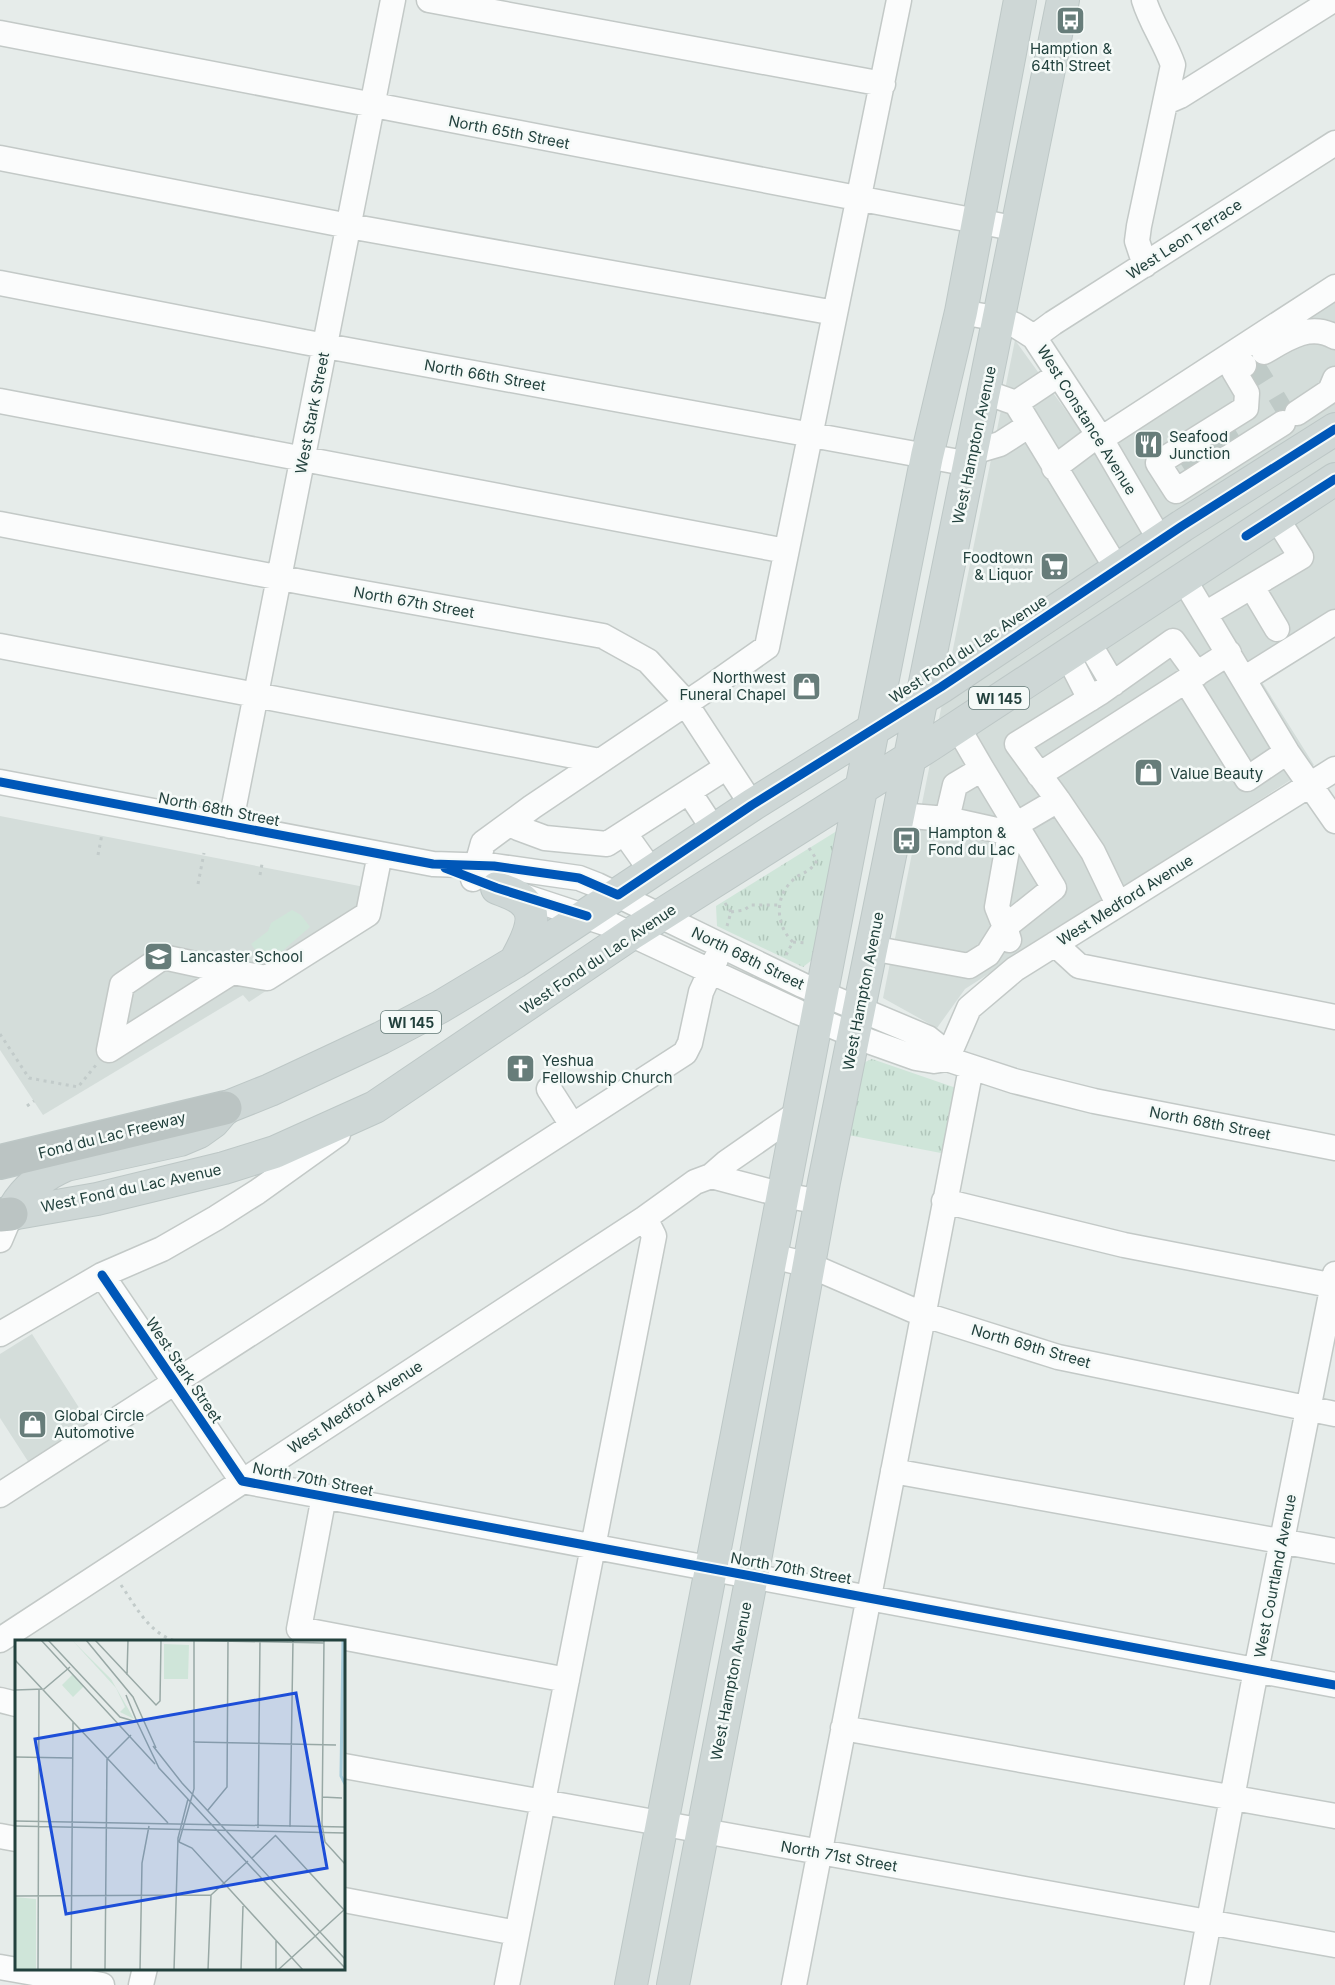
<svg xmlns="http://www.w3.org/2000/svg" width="1335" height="1985" viewBox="0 0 1335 1985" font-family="Inter,sans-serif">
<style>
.built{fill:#d4ddda}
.grass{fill:url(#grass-tufts)}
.park{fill:#cfe5d9}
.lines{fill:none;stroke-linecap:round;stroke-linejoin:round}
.minor-tunnel{stroke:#bfcac7;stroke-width:24;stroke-dasharray:24 12;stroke-linecap:butt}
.minor-casing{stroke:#c3c9c7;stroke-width:27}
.major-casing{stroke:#bdc7c6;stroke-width:34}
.highway-casing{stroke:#bdc7c6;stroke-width:36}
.path{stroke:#c2cbca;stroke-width:3;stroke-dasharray:3 4.5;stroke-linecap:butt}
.minor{stroke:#fbfcfc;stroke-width:24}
.major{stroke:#ced7d6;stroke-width:32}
.highway{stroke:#bbc4c3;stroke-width:33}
.cycleway-casing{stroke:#f5faf8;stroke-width:13}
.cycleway{stroke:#0057b8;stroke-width:9}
.labels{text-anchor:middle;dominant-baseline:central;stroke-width:5;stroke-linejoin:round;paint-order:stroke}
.shield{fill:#f5faf8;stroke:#617875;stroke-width:1.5}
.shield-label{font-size:14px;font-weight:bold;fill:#22413d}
.poi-label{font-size:15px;fill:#22413d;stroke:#f5faf8;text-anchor:start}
.street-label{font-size:15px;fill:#22413d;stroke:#f5faf8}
.inset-river{fill:none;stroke:#a6ccdb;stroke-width:3}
.inset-road{fill:none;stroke:#98a8a5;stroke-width:1.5}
.view{fill:#1d4ed8;fill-opacity:0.15;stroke:#1d4ed8;stroke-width:3}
.inset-edge{fill:none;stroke:#22413d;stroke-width:3}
</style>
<defs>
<pattern id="grass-tufts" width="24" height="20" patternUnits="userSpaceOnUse" patternTransform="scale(1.5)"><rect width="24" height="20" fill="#cfe5d9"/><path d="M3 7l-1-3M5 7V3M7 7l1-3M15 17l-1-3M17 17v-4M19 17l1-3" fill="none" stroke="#b1c6bb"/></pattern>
</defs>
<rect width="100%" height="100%" fill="#e6ecea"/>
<path class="built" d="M1335,285v336l-80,50 59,94 -349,224 -28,39 -54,-30 132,-658 75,104z
M0,816l385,75 -8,27 -128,84 -6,-7 -200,120 -43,-65z
M32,1334l60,94 -61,38 -31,-48v-64z"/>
<path class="grass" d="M840,829l-28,131 -9,7 -86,-41 -1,-20z
M872,1059l87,30 -13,65 -98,-19 15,-72z"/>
<path class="park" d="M292,910l9,5 9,12 -29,25 -20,6 -10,-14 17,-13 3,-8z"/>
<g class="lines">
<path class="minor-tunnel" d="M1251,376l16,-10
M1275,411l15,-9
M1222,431l11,18
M1206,442l11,17
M1188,453l11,17"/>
<defs>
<path id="minor" d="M429,0l454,84
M1144,0c7,23 21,42 29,65l-34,161 -2,15 8,24
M0,33l1018,196
M1166,102l14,-6 153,-96
M0,158l349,68 486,87
M0,283l304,59 666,122
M961,312l39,7 15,6 19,12 67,102 59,101
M1034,337l19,-14 282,-180
M1264,352c22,-13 46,-30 71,-15
M1244,365l-10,6 13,22 -1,15 -88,55 18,28 107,-68
M985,392l31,11 101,166
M0,401l786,150
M1016,403l42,-28
M1297,413l33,-22 5,-12
M1101,439l234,-152
M973,452l27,-8 28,-18
M1054,468l44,-33
M0,524l302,58 301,54 45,25 34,37 70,107
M1183,578l104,174 48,69
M1252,587l25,42
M1205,614l96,-57 -25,-40
M1087,640l26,44
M0,646l600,115
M1067,654l23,45
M1244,679l91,-57
M1186,681l61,98 40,-27
M957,726l25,43
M1039,775l190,-122
M0,782l433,82 61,2 85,12 18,7 205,100 126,53 10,8 9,13
M689,792l25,38
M1058,800l35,52 25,52
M899,815l48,4 63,14
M947,819l8,-34 27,-16 72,119 -49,39 4,13
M513,821l5,7 27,10 62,6 120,-77
M230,826l163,-826
M625,834l27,38
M473,879l10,-36 49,-36 174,-117 61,-43 132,-647
M514,893l97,32 187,87 73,30 45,16 18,3 13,-2 67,22 80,20 241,47
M1055,944l24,22 256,51
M871,948l98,18 19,-12 17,-27 -8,-20 13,-74 7,-9 41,-24 -41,-56 84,-52 72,-51 24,33
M232,972l-69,-15 -41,28 -13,65 123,-78 35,6 101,-64 12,-60
M947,1059l22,-51 46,-39 320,-200
M549,1089l23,36
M711,1176l72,19 38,7
M944,1201l180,44 211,41
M0,1240l11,-26
M772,1256l37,9 113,49 136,43 277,57
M102,1275l140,206 1093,204
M0,1334l102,-59 60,-26 54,-31 41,-26 81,-58
M893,1471l442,80
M0,1495l685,-442 5,-10 11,-51 15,-33
M324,1496l-25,133 268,51
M0,1640l645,-422 50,-36 16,-6 16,-14 72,-50
M0,1700l16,4
M843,1728l492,88
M344,1766l991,179
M0,1836l16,3
M344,1900l173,33
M0,1967l102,18
M141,1985l4,-17
M507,1985l147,-749 -9,-18
M794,1985l177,-917
M1197,1985l55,-294 83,-417"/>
<path id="major" d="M497,888c10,4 22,7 29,16 14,15 -3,43 -11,58
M11,1214c12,-24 31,-39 55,-49l114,-25 19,-8 14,-10 12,-14 45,-18 111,-52 59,-31 75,-45 237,-157 189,-118 241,-161 153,-97
M11,1214l86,-15 127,-31 51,-16 100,-45 256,-173 299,-189 405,-266
M631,1985l225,-1170 71,-359 34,-144 59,-312
M673,1985l82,-425 69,-378 239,-1182"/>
<path id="highway" d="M0,1162l225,-54
M0,1215l11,-1"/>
</defs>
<use href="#minor" class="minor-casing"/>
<use href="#major" class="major-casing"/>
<use href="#highway" class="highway-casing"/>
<path class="path" d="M809,848l8,12
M98,855l4,-21
M260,875l2,-11
M198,884l6,-31
M725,903l6,9 -4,14
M731,912l13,-2 7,-5h29
M793,942l14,1
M786,955l7,-13c-17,-16 -19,-44 -1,-61 9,-10 17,-6 25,-21
M0,1034l29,44 49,9 18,-22
M27,1106l7,-5
M121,1585c16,23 28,49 57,57"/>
<use href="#minor" class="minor"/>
<use href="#major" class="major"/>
<use href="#highway" class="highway"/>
<defs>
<path id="cycleway" d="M1246,536l89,-57
M0,782l433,82 61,2 85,12 39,17 134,-90 189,-118 241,-161 153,-97
M445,868l52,20 90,28
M102,1275l140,206 1093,204"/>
</defs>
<use href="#cycleway" class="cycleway-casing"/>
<use href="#cycleway" class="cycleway"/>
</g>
<defs>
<symbol id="bus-square" viewBox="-11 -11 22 22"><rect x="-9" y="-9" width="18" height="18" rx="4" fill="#677d7a" stroke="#f5faf8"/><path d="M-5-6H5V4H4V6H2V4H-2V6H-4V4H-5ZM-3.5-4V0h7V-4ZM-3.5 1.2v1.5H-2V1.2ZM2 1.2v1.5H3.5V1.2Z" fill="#fff"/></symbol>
<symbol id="restaurant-square" viewBox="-11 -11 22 22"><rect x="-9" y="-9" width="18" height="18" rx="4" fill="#677d7a" stroke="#f5faf8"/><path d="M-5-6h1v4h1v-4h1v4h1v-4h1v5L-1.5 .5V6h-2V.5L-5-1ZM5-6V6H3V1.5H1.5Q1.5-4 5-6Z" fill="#fff"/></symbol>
<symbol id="supermarket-square" viewBox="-11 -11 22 22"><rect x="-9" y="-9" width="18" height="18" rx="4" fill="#677d7a" stroke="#f5faf8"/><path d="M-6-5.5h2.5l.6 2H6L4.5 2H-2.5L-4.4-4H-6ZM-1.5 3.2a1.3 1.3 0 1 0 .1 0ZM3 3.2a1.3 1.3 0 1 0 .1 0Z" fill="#fff"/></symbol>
<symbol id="shop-square" viewBox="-11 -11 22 22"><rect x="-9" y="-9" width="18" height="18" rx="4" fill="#677d7a" stroke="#f5faf8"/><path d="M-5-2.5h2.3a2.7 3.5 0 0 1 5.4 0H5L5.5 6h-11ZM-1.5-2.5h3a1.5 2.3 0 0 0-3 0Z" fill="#fff"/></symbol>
<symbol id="school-square" viewBox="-11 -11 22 22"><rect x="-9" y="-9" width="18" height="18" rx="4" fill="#677d7a" stroke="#f5faf8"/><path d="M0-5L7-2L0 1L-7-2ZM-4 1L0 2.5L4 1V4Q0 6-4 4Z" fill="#fff"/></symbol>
<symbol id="church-square" viewBox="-11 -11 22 22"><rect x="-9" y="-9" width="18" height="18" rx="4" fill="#677d7a" stroke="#f5faf8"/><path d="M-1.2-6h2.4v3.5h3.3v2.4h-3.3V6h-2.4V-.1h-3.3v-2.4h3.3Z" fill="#fff"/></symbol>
</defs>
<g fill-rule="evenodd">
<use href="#bus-square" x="1054" y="4" width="33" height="33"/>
<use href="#restaurant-square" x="1132" y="428" width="33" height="33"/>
<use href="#supermarket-square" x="1038" y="550" width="33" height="33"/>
<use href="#shop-square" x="790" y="670" width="33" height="33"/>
<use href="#shop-square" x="1132" y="756" width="33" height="33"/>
<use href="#bus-square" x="890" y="824" width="33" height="33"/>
<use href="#school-square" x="142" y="940" width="33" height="33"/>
<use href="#church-square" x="504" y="1052" width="33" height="33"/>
<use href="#shop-square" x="16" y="1408" width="33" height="33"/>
</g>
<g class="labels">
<g class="shield">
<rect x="969" y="687" width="60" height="22" rx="4.5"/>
<rect x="381" y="1011" width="60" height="22" rx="4.5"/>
</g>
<g class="shield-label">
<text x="999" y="698">WI 145</text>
<text x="411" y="1022">WI 145</text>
</g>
<g class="poi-label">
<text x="1071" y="48" text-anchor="middle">Hamption &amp;<tspan x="1071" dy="17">64th Street</tspan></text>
<text x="1169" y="436">Seafood<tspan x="1169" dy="17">Junction</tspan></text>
<text x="1033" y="557" text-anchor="end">Foodtown<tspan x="1033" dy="17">&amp; Liquor</tspan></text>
<text x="786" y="677" text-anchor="end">Northwest<tspan x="786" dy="17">Funeral Chapel</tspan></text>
<text x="1170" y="773">Value Beauty</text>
<text x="928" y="832">Hampton &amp;<tspan x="928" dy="17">Fond du Lac</tspan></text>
<text x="180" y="956">Lancaster School</text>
<text x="542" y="1060">Yeshua<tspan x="542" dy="17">Fellowship Church</tspan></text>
<text x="54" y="1415">Global Circle<tspan x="54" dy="17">Automotive</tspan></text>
</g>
<g class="street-label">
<text transform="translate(509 132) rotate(11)">North 65th Street</text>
<text transform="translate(1184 239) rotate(-33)">West Leon Terrace</text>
<text transform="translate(485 375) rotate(10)">North 66th Street</text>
<text transform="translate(312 413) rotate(-79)">West Stark Street</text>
<text transform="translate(1087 420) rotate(58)">West Constance Avenue</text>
<text transform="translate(974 445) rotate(-78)">West Hampton Avenue</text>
<text transform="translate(414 602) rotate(10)">North 67th Street</text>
<text transform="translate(968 649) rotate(-33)">West Fond du Lac Avenue</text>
<text transform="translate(219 809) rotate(11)">North 68th Street</text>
<text transform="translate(1125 900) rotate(-32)">West Medford Avenue</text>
<text transform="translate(748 958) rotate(26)">North 68th Street</text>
<text transform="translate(598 959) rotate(-34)">West Fond du Lac Avenue</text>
<text transform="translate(863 991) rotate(-79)">West Hampton Avenue</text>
<text transform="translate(1210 1123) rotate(11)">North 68th Street</text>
<text transform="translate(112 1135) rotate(-14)">Fond du Lac Freeway</text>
<text transform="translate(131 1188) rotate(-12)">West Fond du Lac Avenue</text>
<text transform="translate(1031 1346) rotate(16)">North 69th Street</text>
<text transform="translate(184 1370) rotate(56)">West Stark Street</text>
<text transform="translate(355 1407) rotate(-33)">West Medford Avenue</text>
<text transform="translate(313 1479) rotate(11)">North 70th Street</text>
<text transform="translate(791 1568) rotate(10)">North 70th Street</text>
<text transform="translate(1275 1576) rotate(-79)">West Courtland Avenue</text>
<text transform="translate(731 1681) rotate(-79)">West Hampton Avenue</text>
<text transform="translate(839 1856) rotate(10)">North 71st Street</text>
</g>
</g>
<g transform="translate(15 1640)">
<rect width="330" height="330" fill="#e6ecea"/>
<path d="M57,0l39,39 23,40 -14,-7 5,-5 -9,-19zM58,34l11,12 -11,11 -11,-12z" fill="#cfe5d9"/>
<path d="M149,4l25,1 -1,34h-24zM0,257l21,2v71h-21z" fill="#cfe5d9"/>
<path class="inset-river" d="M328,0l-2,136 4,8"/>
<path class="inset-road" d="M26,0l114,124M33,0l72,77 17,5M71,0l47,57 23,51M80,0l61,65 4,-4 1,-61M157,0l152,3M309,0l-2,184 3,18 20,22M0,20l153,163M112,35l1,-35M0,50l29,-1 26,-22M111,55l11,27M122,82l22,46 186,200M178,102l143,3M138,106l29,37 163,176M0,117l57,1M307,157l20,1M193,170l19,-23 1,-147M0,181l330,6M0,186l330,7M275,187l3,-187M243,188l2,-188M261,196l69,75M164,202l15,-53v-149M164,202l13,6 111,122M237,218l24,-23M196,255l37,-34M0,256l196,-1M23,330l1,-280M56,330l2,-248M90,330l2,-211 24,-24M125,330l2,-107 7,-37M159,330l4,-132 10,-39M193,330l3,-75M226,330l2,-64M261,330v-29M263,330l67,-61"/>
<path class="view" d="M281,53l31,175 -261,46 -31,-175z"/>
<rect width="330" height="330" class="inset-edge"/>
</g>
</svg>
